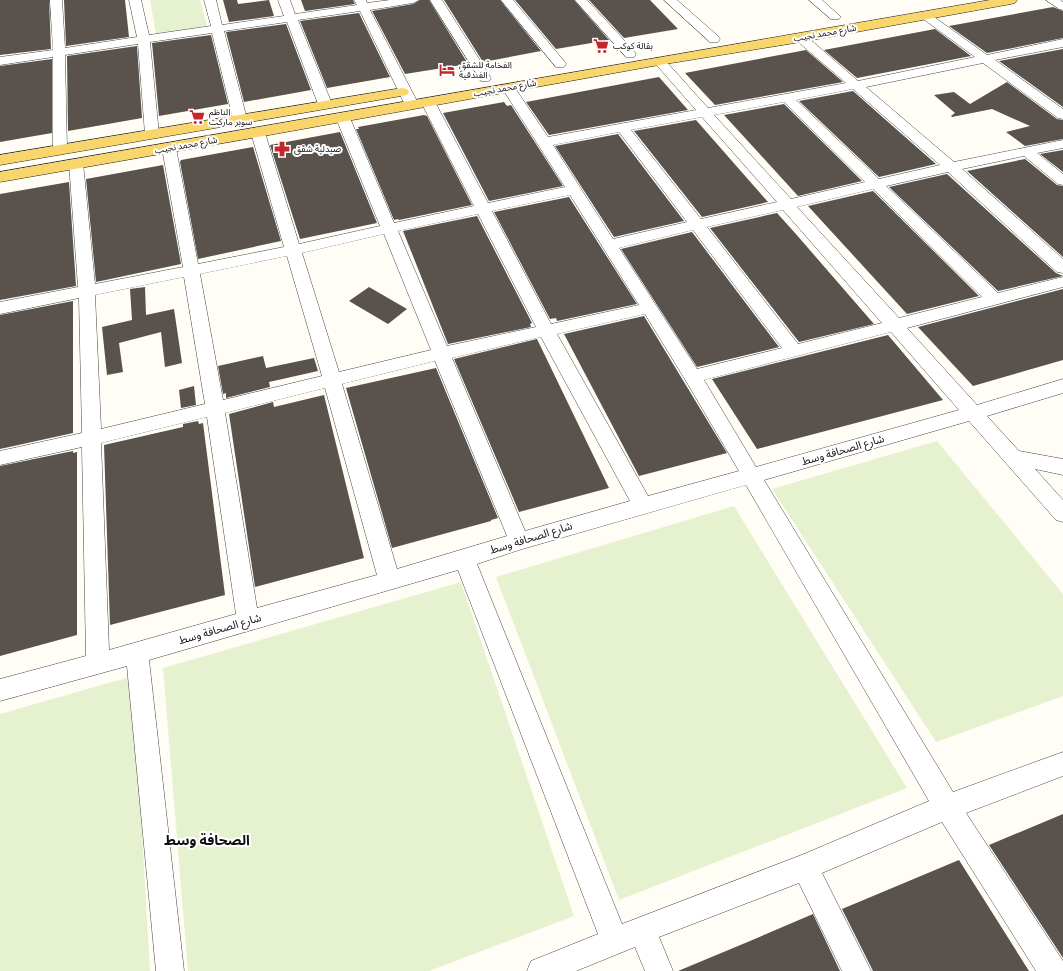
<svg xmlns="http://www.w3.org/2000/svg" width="1063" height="971" viewBox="0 0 1063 971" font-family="'Source Serif 4','Noto Sans Arabic',serif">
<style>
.pitch{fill:#e6f2cf}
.building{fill:#5a524d}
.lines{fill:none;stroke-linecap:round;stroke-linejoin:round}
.minor-casing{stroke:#444;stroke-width:1}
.major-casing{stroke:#222;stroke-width:1}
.minor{fill:#fff;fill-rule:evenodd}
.major{fill:#f9d66b;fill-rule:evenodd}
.labels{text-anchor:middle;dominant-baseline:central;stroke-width:4;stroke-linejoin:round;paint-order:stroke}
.far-street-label{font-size:9px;fill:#111;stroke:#fff}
.far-poi-label{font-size:9px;fill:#111;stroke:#fff;text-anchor:start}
.street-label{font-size:11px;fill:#111;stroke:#fff}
.near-neighbourhood-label{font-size:14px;font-weight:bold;fill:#111;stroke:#fff}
</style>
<rect width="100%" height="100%" fill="#fffdf5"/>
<path class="pitch" d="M150,0h50l7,26 -51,8z
M937,441l126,153v102l-127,46 -164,-253z
M734,506l173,282 -288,112 -123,-323z
M461,582l113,334 -145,55h-241l-25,-303z
M133,676l17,295h-150v-257z"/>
<path class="building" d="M0,0h49l2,49 -51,6z
M64,0h61l4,37 -63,9z
M223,0h14l1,4 31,-4 5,16 -45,6z
M301,0h52l2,4 -50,7z
M420,0h9l39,64 -63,10 -33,-63 41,-7z
M444,0h56l41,51 -58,11z
M515,0h59l35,40 -53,9z
M589,0h61l28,29 -54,9z
M1053,7l10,4v27l-76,15 -38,-27z
M359,13l31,64 -63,11 -27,-67z
M286,24l25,66 -67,12 -18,-70z
M935,29l36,27 -114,22 -33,-28z
M211,35l17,69 -69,12 -7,-73z
M137,46l5,72 -74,13 -1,-75z
M1063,49v58l-64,-46z
M806,50l37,32 -128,23 -30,-32z
M52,59v74l-52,9v-76z
M659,77l29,33 -139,25 -23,-33z
M1007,82l50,37 6,1v19l-38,7 -19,-14 24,-6 -38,-17 -40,8 -1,-1 4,-3 -21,-18 20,-3 16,12z
M853,91l51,45 32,28 -57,13 -80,-76z
M504,102l3,4 4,-1 52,81 -74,15 -46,-88z
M784,104l78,77 -64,15 -74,-81z
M424,115l3,1 45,89 -73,15 -1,-1 -4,1 -38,-91h3l-1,-2z
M696,120l72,82 -66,15 -68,-86z
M340,132l37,91 -77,16 -30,-94z
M618,134l66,87 -70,16 -59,-91z
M253,147l28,94 -83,18 -18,-97 1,-2z
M1063,150v22l-23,-18z
M1025,159l32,26 6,1v71l-96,-86z
M163,165l18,99 -85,18 -10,-103z
M947,174l109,99 7,3 -65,15 -109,-104z
M69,182l7,104 -76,14v-106z
M873,191l106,105 -72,18 -99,-108z
M569,197l68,107 -80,17 -1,-3 -6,1 -56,-107z
M777,213l18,20 79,91 -75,18 -89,-114z
M477,216l55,107 -2,1 1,3 -83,17 -45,-113z
M692,232l87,115 -82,20 -76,-118z
M145,287l1,28 28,-6 8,54 -17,4 -4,-35 -42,11 4,29 -16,3 -5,-48 30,-7 -2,-31z
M369,287l38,22 -19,15 -39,-23z
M1063,289v71l-90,26 -55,-59z
M73,301v132l-73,16v-134z
M644,316l83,137 -88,23 -75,-142z
M888,335l55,65 -186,49 -45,-70z
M537,339l72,149 -90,24 -65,-153z
M263,356l3,12 48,-10 4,13 -49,11 1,5 -44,11v-5l-3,1 -5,-28z
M436,368l62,150 -7,2v1l-99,27 -46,-160z
M194,386l2,19 -15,3 -2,-18z
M324,395l40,163 -109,29 -26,-173 44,-12 1,5z
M198,421l1,3 4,-1 22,172 -115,30 -6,-180 79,-18v-3z
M73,451v2l4,-1v183l-77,21v-190z
M1063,814v144l-74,-113z
M959,860l70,111h-156l-31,-62z
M813,914l27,57h-162l72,-30z"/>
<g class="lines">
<defs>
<path id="minor" d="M50,0h12l3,48 72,-11 -8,-37h12l8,35 62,-9 -7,-26h12l6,25 62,-9 -6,-16h12l5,14 62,-9 -3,-5h12l1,3 23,-3h29l-6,3 -43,7 49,95 -2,3h-10l-2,-3 -45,-94 -62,9 34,84 -2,3h-10l-2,-3 -31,-82 -63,9 23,88 -2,3h-10l-2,-3 -21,-86 -62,9 9,92 -2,3h-10l-2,-3 -7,-90 -73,11 2,95 -2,3 -5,1 -5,-1 -2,-3v-93l-53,8v-8l53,-7z
M430,0h12l49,78 -2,3h-8z
M501,0h12l51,61 2,3 -2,3h-8z
M575,0h12l47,51 2,3 -2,3h-8z
M664,0h13l41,36 2,3 -2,3h-8z
M809,0h13l19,17 -2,2h-8z
M1046,0h14l3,2v8l-4,-1z
M926,13l4,1 57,41 76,-16v8l-68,13 68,49v10l-5,-1 -75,-55 -117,24 88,75 109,-22v8l-26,5 26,21v11l-5,-1 -34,-28 -62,13 101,90v14l-6,-1 -109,-100 -62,14 112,107 65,-16v10l-156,41 70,77 86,-26v14l-76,23 32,35 44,8v16l-28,-6 28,31v22l-7,-2 -87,-99 -205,59 189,312 110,-40v24l-97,37 97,148v10h-27l-94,-149 -120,51 49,98h-29l-43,-88 -140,54 14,34h-28l-10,-24 -59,24h-49l4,-10 67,-27 -140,-364 -309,90 35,311h-28l-29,-305 -127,35v-22l86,-23 -4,-209 -82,18v-14l82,-18 -3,-135 -79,16v-12l78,-15 -9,-124 2,-3 5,-1 5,1 2,3 12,121 88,-17 -21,-119 2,-3 5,-1 5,1 2,3 22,116 86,-17 -33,-114 2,-3h10l2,3 34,111 81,-18 -44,-108 2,-3h10l2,3 44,105 80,-17 -53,-104 2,-3h10l2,3 53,101 77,-16 -63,-99 1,-3h10l35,52 148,-27 -43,-49 2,-3h8l45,50 138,-25 -49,-42 -2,-3 2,-3h8l53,46 117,-24 -53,-39 -2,-2 2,-2zM853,89l87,76 -61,14 -83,-79zM784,102l81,80 -74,17 -77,-84zM702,117l75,85 -76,17 -70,-89zM619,132l68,90 -74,17 -60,-94zM873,189l109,108 -83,21 -102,-111zM570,195l69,110 -88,19 -59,-113zM783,210l99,113 -84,21 -91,-117zM478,214l58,113 -89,19 -49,-115zM693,230l89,118 -85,21 -78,-121zM384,234l47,116 -92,22 -37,-119zM287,256l35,120 -99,24 -23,-126zM184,277l21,127 -104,25 -6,-134zM645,314l41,67 53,90 -91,25 -91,-162zM891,332l68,78 -203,57 -52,-87zM541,337l89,164 -105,30 -73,-173zM435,361l72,175 -110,33 -55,-185zM325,388l52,187 -120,33 -32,-195zM207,417l29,197 -127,36 -8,-207zM746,485l183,316 -125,53 -182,70 -145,-360 42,-14z"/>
<path id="major" d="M990,0h27l-2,3 -4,1 -210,38 -142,23 -401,72 -258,45v-10z
M402,88l5,1 2,3 -2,3 -407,70v-10z"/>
</defs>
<use href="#minor" class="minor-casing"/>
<use href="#major" class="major-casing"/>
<use href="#minor" class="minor"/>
<use href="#major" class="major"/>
</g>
<defs>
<symbol id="supermarket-bare" viewBox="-9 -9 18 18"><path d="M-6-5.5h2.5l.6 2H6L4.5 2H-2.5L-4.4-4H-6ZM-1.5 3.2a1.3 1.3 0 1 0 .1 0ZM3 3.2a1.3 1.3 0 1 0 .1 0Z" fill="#c4262e" stroke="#fff" stroke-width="2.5" paint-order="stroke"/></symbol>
<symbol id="hotel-bare" viewBox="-9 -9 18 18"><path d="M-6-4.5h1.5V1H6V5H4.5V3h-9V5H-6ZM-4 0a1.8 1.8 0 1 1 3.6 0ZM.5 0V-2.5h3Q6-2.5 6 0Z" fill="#c4262e" stroke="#fff" stroke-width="2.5" paint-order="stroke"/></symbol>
<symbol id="pharmacy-bare" viewBox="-9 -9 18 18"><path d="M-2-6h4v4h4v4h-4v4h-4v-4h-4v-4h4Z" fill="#c4262e" stroke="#fff" stroke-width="2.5" paint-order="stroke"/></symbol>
</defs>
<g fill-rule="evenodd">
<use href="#supermarket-bare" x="590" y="35" width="22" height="22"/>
<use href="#hotel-bare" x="436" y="59" width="22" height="22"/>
<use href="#supermarket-bare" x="186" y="106" width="22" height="22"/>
<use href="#pharmacy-bare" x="271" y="138" width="22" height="22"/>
</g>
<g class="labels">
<g class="far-street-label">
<text transform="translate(825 33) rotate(-10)">شارع محمد نجيب</text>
<text transform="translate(505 88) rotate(-10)">شارع محمد نجيب</text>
<text transform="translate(186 145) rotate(-10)">شارع محمد نجيب</text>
</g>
<g class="far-poi-label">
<text x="613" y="46">بقالة كوكب</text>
<text x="459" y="65">الفخامة للشقق<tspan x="459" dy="10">الفندقية</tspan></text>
<text x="209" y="112">الناظم<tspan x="209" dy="10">سوبر ماركت</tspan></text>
<text x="294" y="149">صيدلية شفق</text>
</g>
<g class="street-label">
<text transform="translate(843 450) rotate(-16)">شارع الصحافة وسط</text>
<text transform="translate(531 538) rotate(-17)">شارع الصحافة وسط</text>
<text transform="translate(220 629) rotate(-16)">شارع الصحافة وسط</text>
</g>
<g class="near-neighbourhood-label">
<text x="207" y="840">الصحافة وسط</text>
</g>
</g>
</svg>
